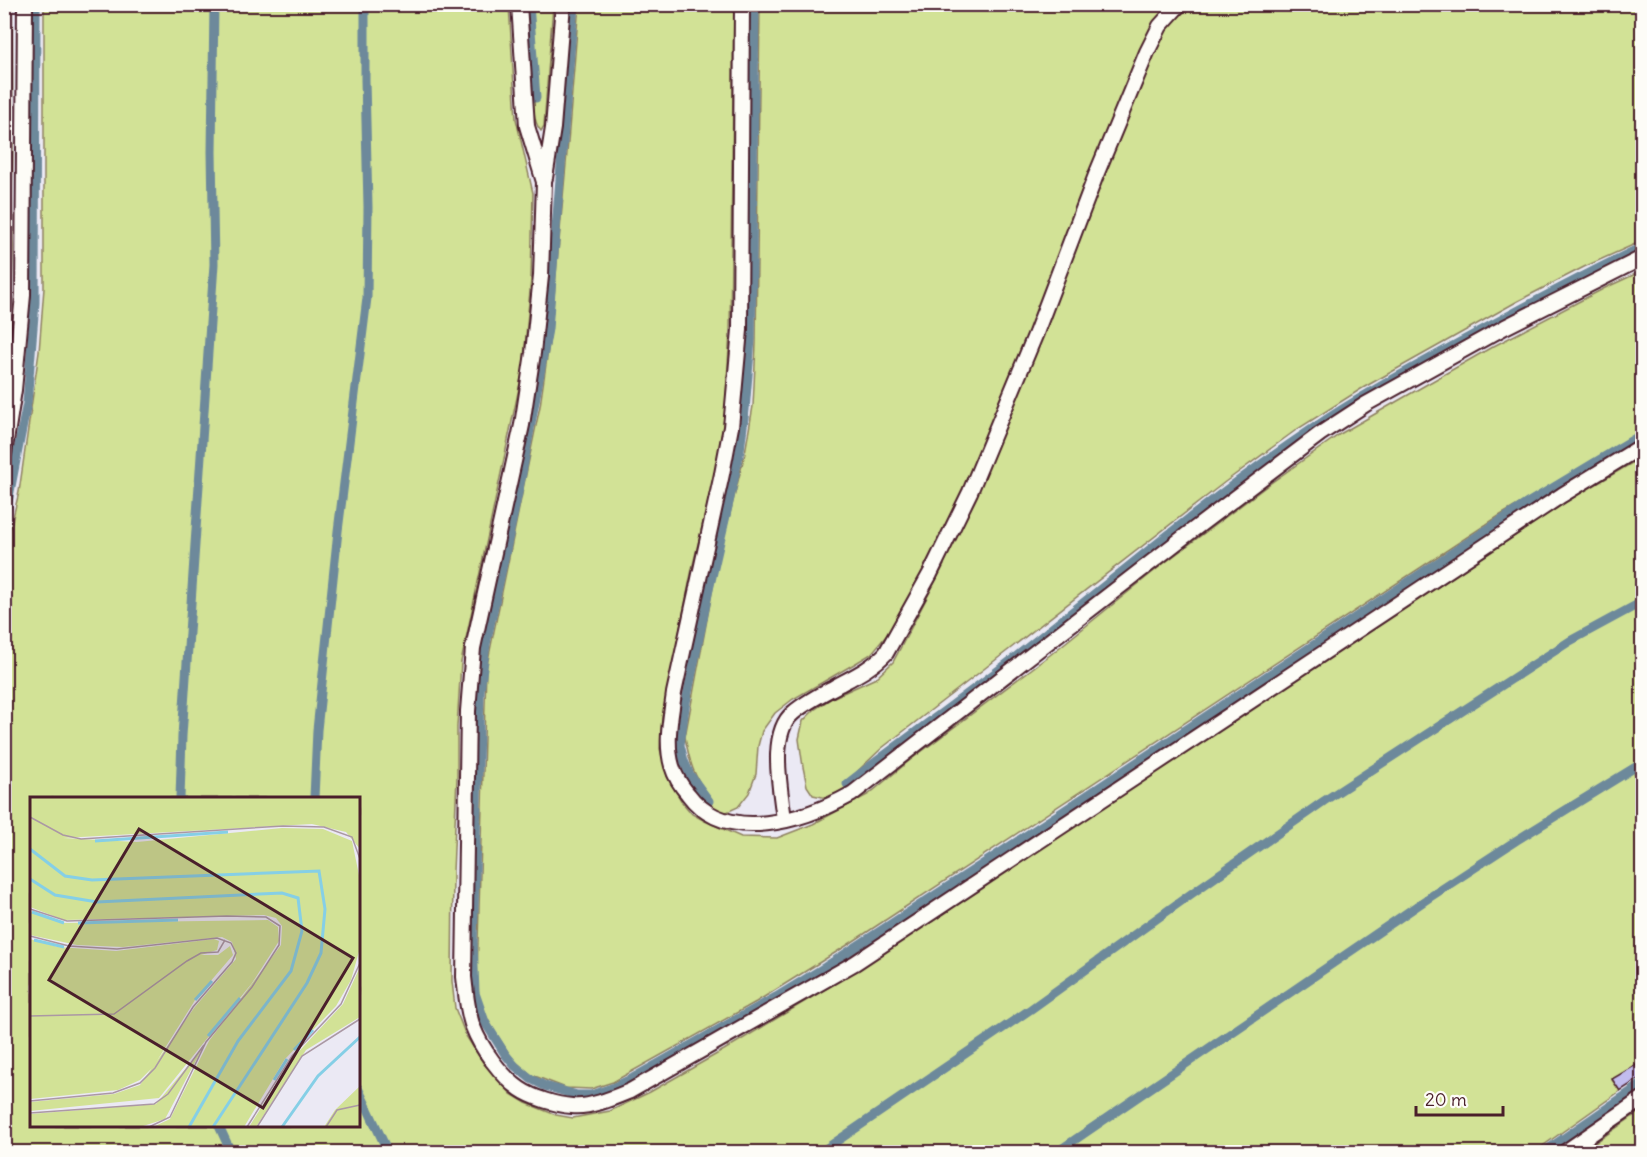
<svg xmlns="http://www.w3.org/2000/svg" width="1647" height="1157" viewBox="0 0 1647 1157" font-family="Delius,sans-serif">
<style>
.green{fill:#d2e296;stroke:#8e8060;stroke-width:1.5;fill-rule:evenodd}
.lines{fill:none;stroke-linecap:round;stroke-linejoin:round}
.stream{stroke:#6d899b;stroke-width:9}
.building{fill:#c2bcee;stroke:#4a1f2b;stroke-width:1.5}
.service-casing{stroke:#4a1f2b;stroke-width:18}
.service{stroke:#fdfcf7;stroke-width:14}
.inset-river{fill:none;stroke:#85cfe6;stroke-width:3}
.inset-road{fill:none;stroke:#ab98a4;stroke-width:1.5}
.view{fill:#4a1f2b;fill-opacity:0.15;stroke:#4a1f2b;stroke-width:3}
.inset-edge{fill:none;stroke:#4a1f2b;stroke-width:3}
</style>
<rect width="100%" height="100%" fill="#ebe9f4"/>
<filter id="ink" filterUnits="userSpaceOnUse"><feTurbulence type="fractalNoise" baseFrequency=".0167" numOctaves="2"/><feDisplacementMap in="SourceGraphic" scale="12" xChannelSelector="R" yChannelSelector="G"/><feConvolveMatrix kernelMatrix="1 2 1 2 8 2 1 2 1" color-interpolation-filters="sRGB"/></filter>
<g filter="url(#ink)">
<path class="green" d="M12,4l1,141 -1,52 1,50 -2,81 -6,64 -1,-387z
M579,4l155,1 -4,327 -5,80 -8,52 -25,105 -30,149 -2,31 7,27 15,26 10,12 13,7 36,16 36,1 36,-14 56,-30 40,-33 141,-106 113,-91 105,-79 72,-51 152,-87 113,-59 37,-17v161l-143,84 -653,430 -90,56 -143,80 -22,7 -25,-1 -34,-13 -10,-8 -10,-9 -22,-34 -11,-25 -2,-23 9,-306 54,-264 11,-76 17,-188z
M44,5h465l7,114 17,74 -2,86 -8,90 -62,293 -4,65v50l-4,95 -1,109 3,27 11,28 18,28 27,30 15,9 30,12 17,3 37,-7 40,-19 74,-42 130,-78 712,-470 76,-45v619l-7,-11 -23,15 8,11 -86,61h-1529l-1,-597 15,-63 20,-140 5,-64zM32,798h326v328h-326z
M532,5h21l-9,121 -3,5c-7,-8 -7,-20 -8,-30l4,-2z
M760,5h882v236l-58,26 -66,34 -157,88 -65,41 -71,52 -343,266 -36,34 4,6 -18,11 -19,-4 -6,-9 -4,-19 -4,-28 4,-18 11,-11 18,-12 44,-20 17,-16 51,-97 -14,-9 -34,68 -25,30 -15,9 -63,36 -18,14 -13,18 -4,15 -2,28 -7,19 -11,14 -11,5 -7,-1 -12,-6 2,-7c-17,-23 -20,-34 -25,-61l32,-171 28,-113 8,-47 3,-62z
M1642,1110v42h-60z"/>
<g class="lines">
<path class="stream" d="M529,4l7,94
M574,4l-26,325 -27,150 -35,165 -6,47 -7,251 2,51 10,29 20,32 10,12 16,13 14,7 32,9h14l21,-7 21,-10 143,-81 49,-30 231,-151 473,-314 113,-68
M4,523l23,-120 8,-100 1,-299
M847,784c54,-42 111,-82 166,-125 99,-78 194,-160 299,-230 48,-33 99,-60 150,-88 60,-33 119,-65 180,-94
M180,798l2,-62 32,-472 -2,-112 2,-148
M314,798l3,-68 21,-199 29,-233 1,-91 -3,-127v-76
M709,801l-19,-26 -6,-14 -4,-16 5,-38 23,-113 22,-96 10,-48 5,-40 6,-71 4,-335
M358,1088l30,64
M219,1126l12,26
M821,1152l210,-143 160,-115 133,-93 246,-160 72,-39
M1057,1152l373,-255 87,-57 125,-77
M1544,1152l98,-68"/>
</g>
<path class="building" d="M1636,1065l6,12 -22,14 -8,-12z"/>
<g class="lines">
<defs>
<path id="service" d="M519,4l8,122 17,56 -3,94 -8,77 -11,72 -49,223 -5,63 -4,266c2,16 3,34 9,50 8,21 28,49 47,62 13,9 37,16 52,17 18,2 41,-8 58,-15l225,-128 707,-468 80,-49
M742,4l-2,326 -9,97 -9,47 -48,219c-3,24 -9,49 -2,73 3,10 9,20 16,28 38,52 117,26 164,0l337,-261 131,-99 46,-30 139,-77 137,-69
M545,178l8,-50 10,-124
M4,454l10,-64 9,-95 2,-291
M784,820c-3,-29 -16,-86 9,-107 14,-12 31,-20 47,-29 17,-9 33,-17 46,-31l44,-79 40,-82 66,-159 60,-158 51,-123 13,-26 20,-22
M1565,1152l77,-53"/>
</defs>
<use href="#service" class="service-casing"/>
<use href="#service" class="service"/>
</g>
</g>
<g transform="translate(30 797)">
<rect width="330" height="330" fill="#ebe9f4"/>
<path d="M0,0h330v52l-14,-17 -34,-8 -249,14 74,4 145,-14 41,1 29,12 8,39v68l-9,32 -15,26 -51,53 -41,68h-91l17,-8 39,-78 72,-96 1,-19 -6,-8 -12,-3 -200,5 -34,-13zM0,114l31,12 207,-3 10,7 1,14 -27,42 -93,115 -129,13v-9l84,-8 26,-9 54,-77 42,-49 -4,-17 -10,-5 -99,10 -46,-2 -47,-10zM0,142l28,8 58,4 98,-12 5,2 -2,9 -16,5h17l12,-9 3,9 -36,42 -44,70 -13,13 -22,10 -88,9zM330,170v50l-54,33 -50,77h-7l42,-67 52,-56zM172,252l-37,70 -25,8h-110v-13l126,-10zM330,289v41h-36l11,-17z" fill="#d2e296"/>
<path class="inset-river" d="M65,44l133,-9M0,52l35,27 27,4 227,-9 6,38 -4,44 -14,30 -94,144M0,82l25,16 42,7 185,-9 16,5 4,33 -11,40 -53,70 -49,86M2,115l32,11M48,126l100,-3M4,143l30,7M165,203l17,-19M178,239l32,-38M264,253l19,-20M244,283l13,-21M252,330l36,-51 42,-39"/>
<path class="inset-road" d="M0,20l33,18 18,4 202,-13 41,1 28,10 8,22M0,112l37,12 160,-5 39,1 14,9 -1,19 -27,42 -46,55 -36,75 -21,10M0,139l39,10 48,3 100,-11 14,5 5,10 -4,9 -39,45 -38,61 -15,15 -27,10 -83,8M0,219l84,-2 73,-53 14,-8 17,-1 7,-12M0,316l124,-9 14,-10 36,-49M217,330l45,-71 49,-52 19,-41M227,330l45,-71 58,-37M296,330l11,-17 23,-5"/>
<path class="view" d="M109,32l214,129 -90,150 -214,-128z"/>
<rect width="330" height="330" class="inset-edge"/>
</g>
<rect width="1647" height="1157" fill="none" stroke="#fdfcf7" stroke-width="24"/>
<rect x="12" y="12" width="1623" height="1133" fill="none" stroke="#4a1f2b" stroke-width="2" filter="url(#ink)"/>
<path d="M1416 1106v9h87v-9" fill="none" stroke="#4a1f2b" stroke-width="3"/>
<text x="1425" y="1106" font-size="18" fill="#4a1f2b" stroke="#fdfcf7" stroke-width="4.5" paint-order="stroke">20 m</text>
</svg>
